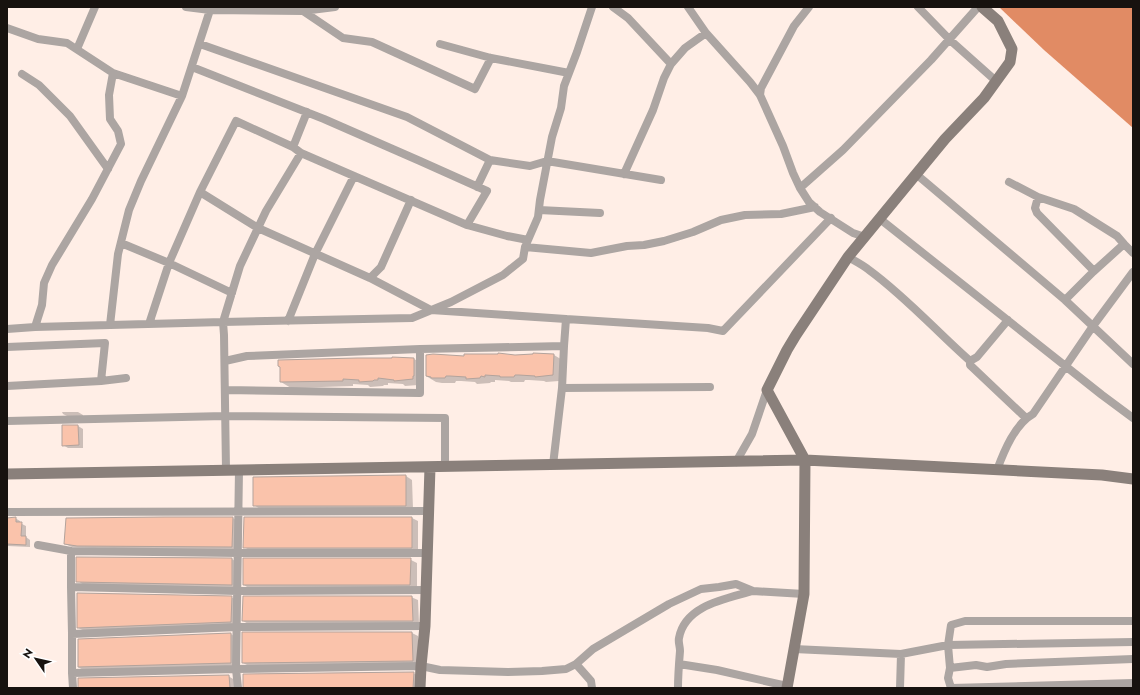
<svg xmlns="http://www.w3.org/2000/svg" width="1140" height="695" viewBox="0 0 1140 695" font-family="Jost,sans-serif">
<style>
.water{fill:#e18b64}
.shadow{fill:#0003}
.building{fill:#fac3ab;stroke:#b3a39c}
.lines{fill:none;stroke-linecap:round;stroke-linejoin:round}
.street{stroke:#aca5a2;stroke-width:8}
.secondary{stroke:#8a807b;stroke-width:11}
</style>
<rect width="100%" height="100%" fill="#ffeee6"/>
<path class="water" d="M999,7h134v121l-89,-78z"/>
<path class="shadow" d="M554,355l10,6 -5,20 -13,1 -2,-1 -15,-1h-4l-1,2h-13l-2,-1 -14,-1v2h-4l-1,1 -13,1 -2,-2 -14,-1h-5l-1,2h-13l-6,-1 -10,-6 26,-19z
M393,358l21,1 10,5v17h-1l-5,4 -13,1 -2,-2 -15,-1v2h-4l-1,1 -13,1 -2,-2 -15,-1v2l-62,2 -10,-6 112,-23z
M62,412h16l5,3v1h-16l-4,-2z
M63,426h15l5,3v19h-15l-5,-3z
M406,476l6,4 1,29h-153l-6,-4z
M7,518h8l5,3v2l6,3v11l4,3v7l-23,-1z
M233,518l6,4v29l-167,-4 -7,-3z
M412,518l6,3v30h-167l-7,-4z
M232,559l6,4v26l-154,-4 -6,-4z
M411,560l6,3v25l-167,1 -6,-4z
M231,597l7,4v24l-153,6 -7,-3z
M411,597l7,3 1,24 -169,1 -7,-4z
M412,633l6,3 1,28 -170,2 -6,-3z
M231,634l6,4v29l-152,4 -7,-4z
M413,673l7,3v12h-176z
M228,676l7,4 1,8h-157z"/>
<path class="building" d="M498,353l17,2 18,-1v-1l21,1 -1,21 -18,2v-1l-16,-1h-4l-1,2h-14v-1l-15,-1v2l-4,-1 -1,2 -14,1v-2l-16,-1h-4l-1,2h-14v-1l-5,-1v-21l7,-1 31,2v-2h34z
M392,357l22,1v18h-1v3l-19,2v-1l-16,-2v2h-4l-1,1 -14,1v-2l-16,-1v2l-63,1v-15l-2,-1v-6l79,-2h35z
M62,425h16l1,20 -17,1z
M406,475v31h-153v-29z
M16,517v5h6l-1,14h5v9l-19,-1v-26z
M164,517h69l-1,30 -155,-1 -13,-2 2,-26z
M244,517h168v31h-169z
M76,557l156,1v27l-156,-3z
M243,558h168l-1,27h-167z
M77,593l155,3 -1,26 -154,6z
M243,596h169l1,25h-171z
M242,632h170l1,29 -170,2h-1z
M231,633v30l-153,4v-28z
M414,672l-1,16h-170v-14z
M229,675l1,13h-152v-10z"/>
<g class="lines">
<path class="street" d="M613,7l15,11 43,46
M688,7l18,26
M918,7l32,33 46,41
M210,10l93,1 32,-4
M303,11l40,27 29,4 103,47 16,-31
M7,28l31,11 29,4 46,30 -4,22 1,24 8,12 3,13 -29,55 -40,66 -8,18 -2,22 -7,22 -28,2
M200,44l207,73 83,43 40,6 17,-5 114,19
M440,44l51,14 78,15
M77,49l18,-42
M192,67l132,52 96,42 67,30 -20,34 40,11 21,4
M22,74l17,11 31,31 38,53
M760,95l1,-7 33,-62 15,-19
M182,96l28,-86 -24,-3
M293,147l14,-35
M624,174l29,-64 11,-32 7,-14 14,-16 21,-15 44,49 10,13 23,51 10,27 7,15 9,14 11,10 33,21 12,4
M916,174l149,126 68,64
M1009,182l29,15 36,12 43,27 7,8 -31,28
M477,187l13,-27
M800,188l43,-38 88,-90 47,-53
M200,192l58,36 112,50 61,32 135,9 -2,27 -2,42 -9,77
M1038,197l-3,11 2,5 56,57v2l-28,28
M539,210l61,3
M880,219l222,176 31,23
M121,243l48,20 63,30
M1124,244l9,9
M525,247l66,6 36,-7 17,-1 20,-4 29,-9 28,-12 24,-5 36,-1 34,-7
M848,257c7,4 15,8 21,13 37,27 67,61 101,91v4l56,53
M370,278l11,-11 30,-67
M566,319l142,9 15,3 108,-113
M288,321l27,-67 39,-78
M149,324l20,-61 31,-71 36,-71 57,26 8,6
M110,325l8,-71 11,-44 12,-29 41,-85 -69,-23
M35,327l188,-5 17,-56 26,-55 35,-58 166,72
M7,347l98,-4 -4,38
M420,349l144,-3
M225,361l22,-5 173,-7v44l-195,-3
M970,361l7,-4 31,-37
M7,386l94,-5 25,-3
M562,388l148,-1
M7,421l218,-5 220,2v48
M736,462l16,-28 15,-44
M226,470l-2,-135 -1,-13 189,-4 39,-16 52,-27 20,-16 2,-12 13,-30 2,-17 12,-63 9,-29 3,-22 13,-34 15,-45
M997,470c7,-19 18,-46 36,-56l60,-88 40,-54
M7,512l422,-1
M38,545l33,6
M71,587v-36l167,2h189
M72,634l-1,-47 166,4 189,-1
M794,649l107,5 -1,34
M901,654l47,-9 185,-3
M576,664l15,17 1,7
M679,664l38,6 70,16v2
M950,668l26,-3 11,2 19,-3 127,-5
M72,673v-39l165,-7 188,-1
M73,688l-1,-15 164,-4 185,-3 19,4 68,2 34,-1 24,-2 10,-5 17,-15 76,-45 32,-15 18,-2 17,-3 17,7 51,3
M238,688l-2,-19 3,-199
M678,688c0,-12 1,-25 2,-37 0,-5 -2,-9 -1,-13 6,-33 47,-39 74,-47
M951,688l-3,-10 2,-10 -2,-23 3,-20 14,-4h168
M951,688l182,-5"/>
<path class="secondary" d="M7,474l798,-14 297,15 31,4
M420,688l1,-22 4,-40 5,-159
M787,688l17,-94 1,-134 -38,-70 20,-40 9,-15 52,-78 97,-118 39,-41 26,-36 2,-13 -14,-28 -16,-14"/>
</g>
<rect width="1140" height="695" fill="none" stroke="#17120f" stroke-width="16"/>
<g transform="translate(36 659) rotate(304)" stroke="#ffffff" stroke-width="3" paint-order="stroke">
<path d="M0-3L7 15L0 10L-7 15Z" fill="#17120f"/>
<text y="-6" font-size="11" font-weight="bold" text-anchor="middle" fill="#17120f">N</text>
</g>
</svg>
